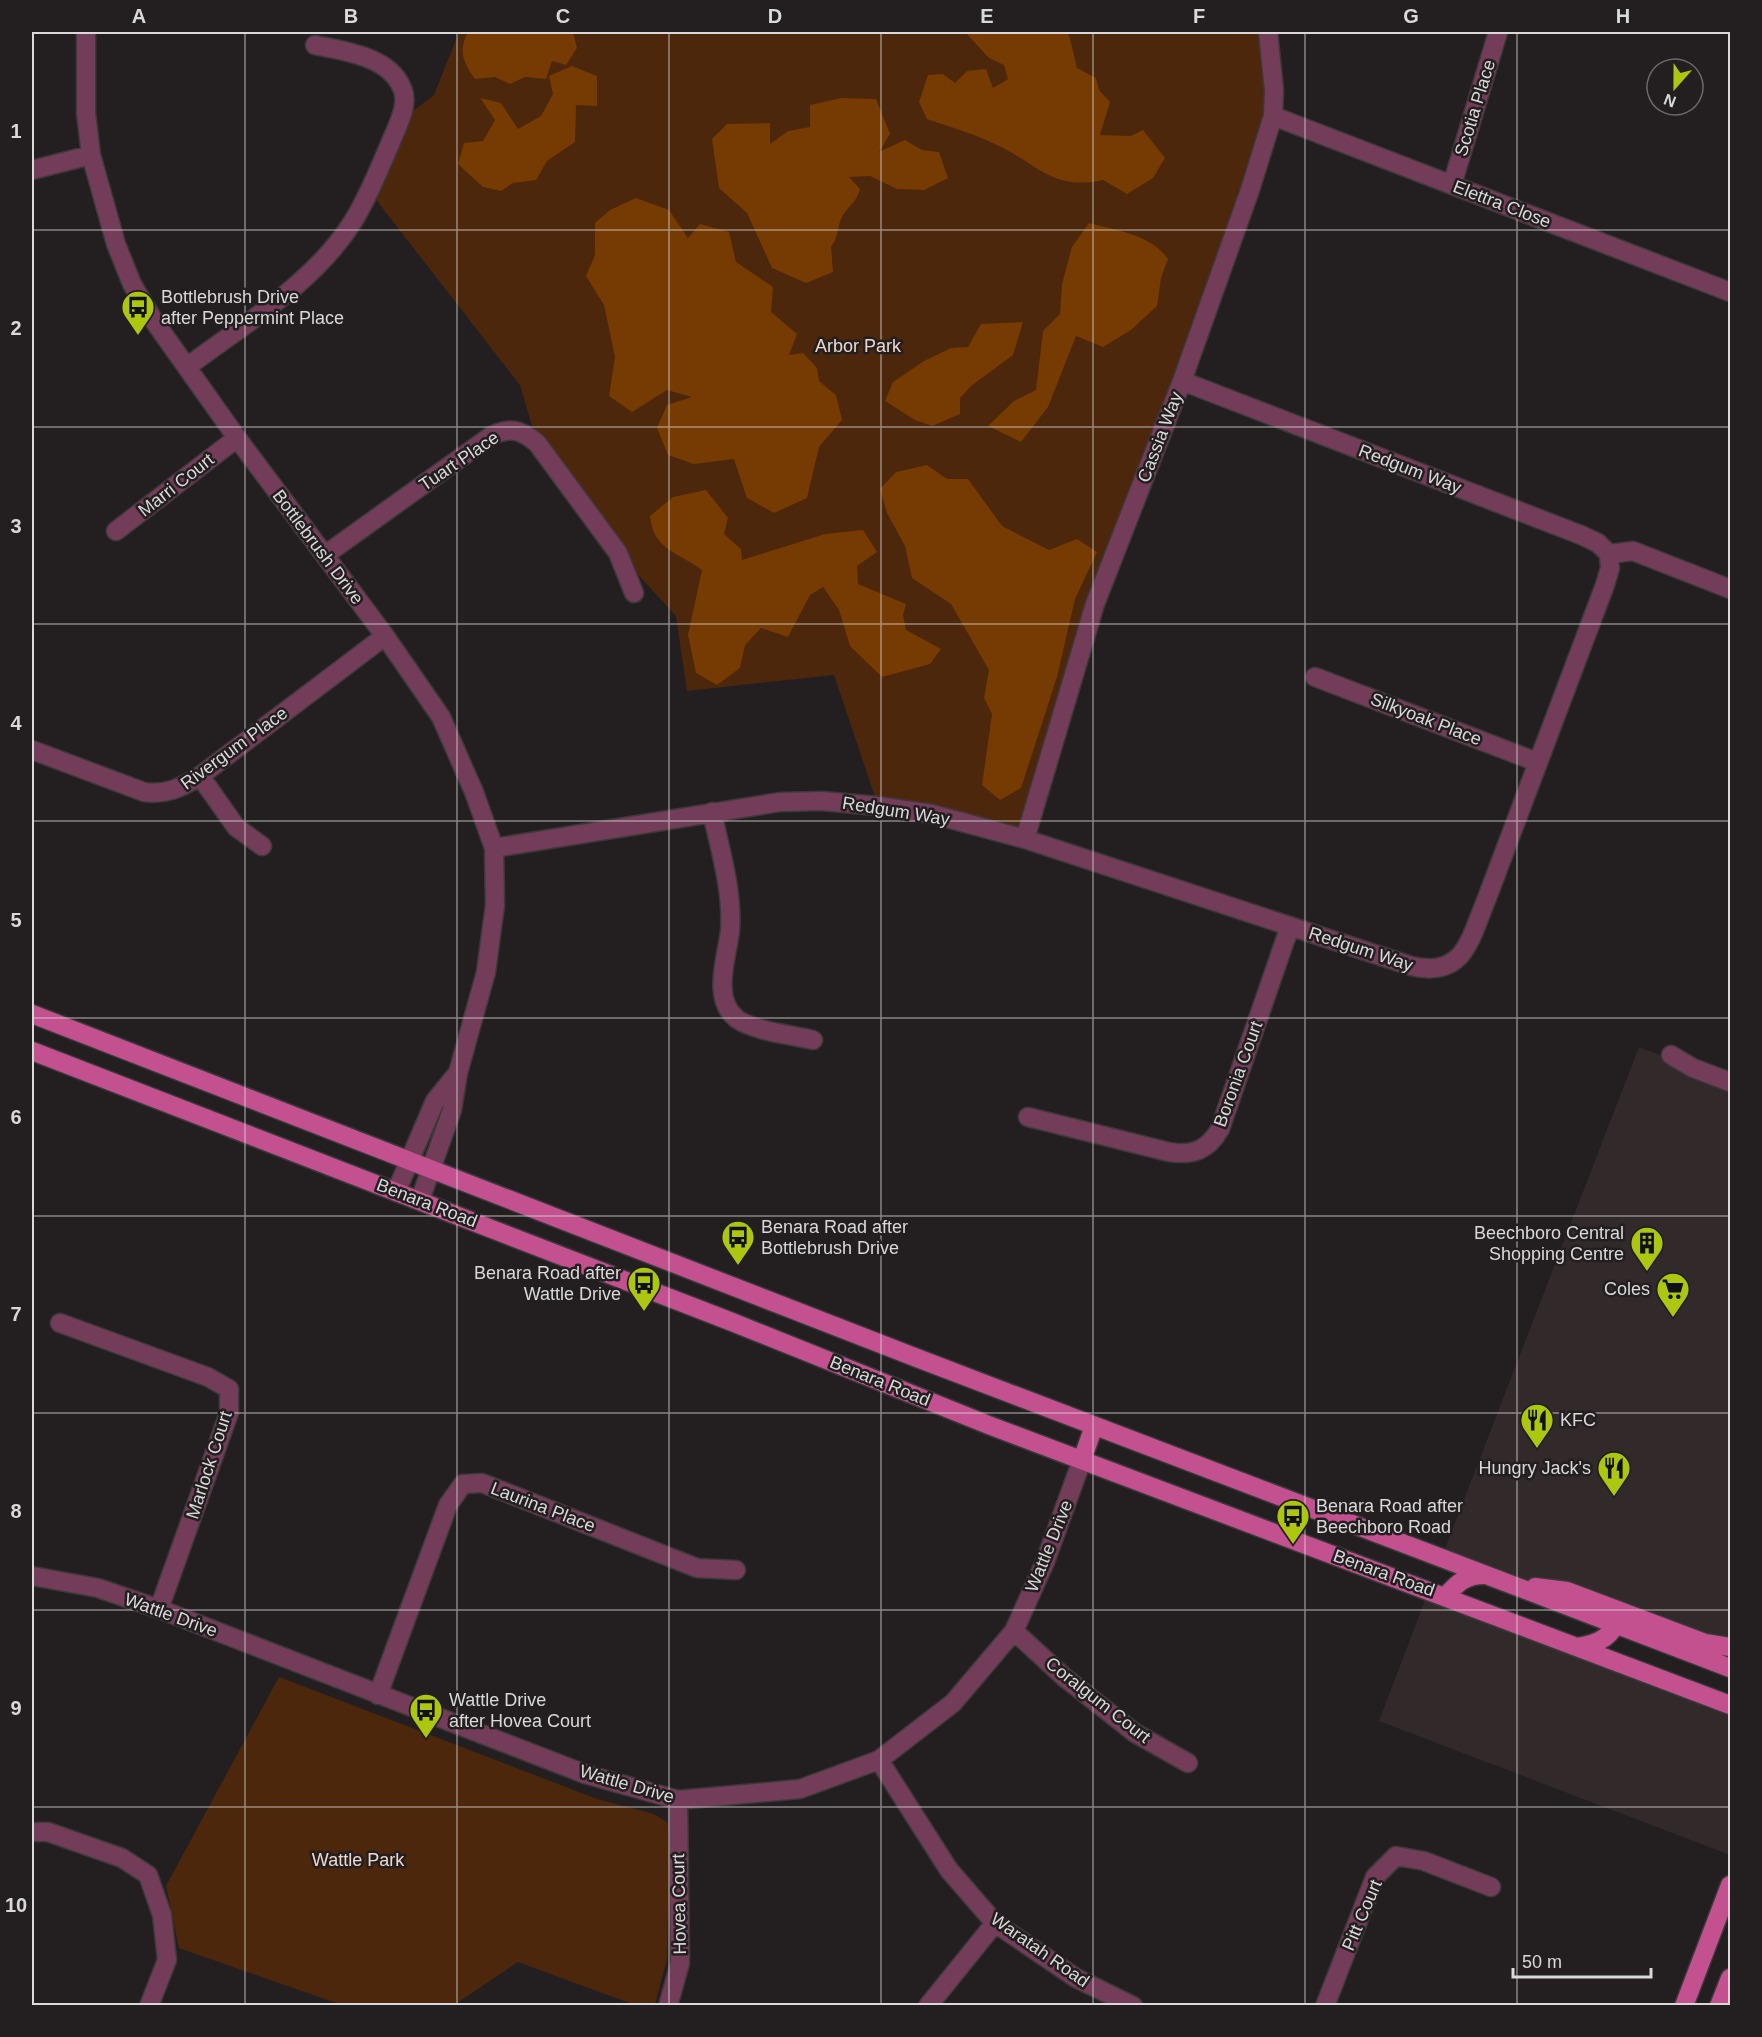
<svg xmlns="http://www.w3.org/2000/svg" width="1762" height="2037" viewBox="0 0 1762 2037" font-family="Helvetica,sans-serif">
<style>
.built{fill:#32292a}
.green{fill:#4c270b}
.forest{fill:#763a03}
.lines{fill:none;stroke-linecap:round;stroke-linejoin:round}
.minor-casing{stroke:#3d393a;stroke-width:21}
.major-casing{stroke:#3d393a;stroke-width:21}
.minor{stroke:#733c58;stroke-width:18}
.major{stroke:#c35190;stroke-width:18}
.grid{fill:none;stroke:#dad8d8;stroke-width:1.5;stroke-opacity:0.55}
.labels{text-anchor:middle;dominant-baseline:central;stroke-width:5;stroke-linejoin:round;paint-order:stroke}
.street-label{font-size:18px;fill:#dad8d8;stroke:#231f20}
.poi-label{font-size:18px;fill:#dad8d8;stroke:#231f20;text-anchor:start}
.park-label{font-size:18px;fill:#efd8ca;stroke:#231f20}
.neatline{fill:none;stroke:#dad8d8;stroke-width:2}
.grid-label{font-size:20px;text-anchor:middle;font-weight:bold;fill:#dad8d8}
</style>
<rect width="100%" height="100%" fill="#231f20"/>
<path class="built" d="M1639,1047l91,35v565l-218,-62 -71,-26z
M1429,1590l301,115v150l-351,-134z"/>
<path class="green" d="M459,32h809l5,84 -178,488 -70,235 -147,-33 -44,-131 -147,16 -11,-75 -58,-63 -81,-110 -17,-58 -150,-193 30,-71 34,-26z
M279,1677l318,122 57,15 16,10 -3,135 -12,46h-20l-117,-43 -64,43h-112l-163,-57 -13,-62z"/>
<path class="forest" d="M468,32h105l4,16 -11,17 -14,-4 -6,18 -21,-2 -15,7 -15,-7 -20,2c-12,-16 -17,-29 -7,-47z
M965,32h100l4,3 8,33 19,10 3,12 11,12 -10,33 31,1 12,-6 22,28 -12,20 -26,16 -24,-14c-51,11 -65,-16 -106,-35 -22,-11 -47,-18 -70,-26l-8,-17 9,-27 15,-1 12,9 12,-12 19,-2 7,19 15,-9 -4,-14 -15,-7z
M572,66l25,10v30l-21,-1 -1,37 -28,19 -11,19 -23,3 -12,8 -18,-4 -25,-23 6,-21 19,-2 12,-21 -15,-22 21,5 17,26 23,-13 12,-22 -4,-18z
M841,98l35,1 14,35 -11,18 26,-12 17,10 17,2 9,26 -24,12 -27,-1 -27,-13 -21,1 11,12c-3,14 -14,18 -19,30 -4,10 -3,19 -10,28l2,25 -27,11 -34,-15 -25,-55 -28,-25 -7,-49 15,-15 43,-1v21l18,-13 22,-4v-22z
M636,198l33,12 19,28 12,-14 29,8 7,30 37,25 -2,25 26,22 -8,21 14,-2 14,15 2,13 17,14 6,25 -23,27 -12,51 -33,15 -27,-15 -13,-39 -40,5 -26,-9 -11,-27 10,-23 25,-8 -25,-7 -35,22 -23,-16 6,-39 -11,-52 -18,-29 9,-21v-32l15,-13z
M1089,223c27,7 63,12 79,36l-7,19 -4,28 -26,24 -28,17 -27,-11 -28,71 -27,35 -33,-16 26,-25 22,-11 7,-59 17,-17 2,-30 10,-37z
M1023,322l-10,33 -42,31 -11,12v16l-28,12 -17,-6 -30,-19 8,-19 31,-21 27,-13 17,-1 13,-23z
M927,465l20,14h21l34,47 47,24 28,-11 20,13 -22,47 -18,78 -36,111 -21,12 -18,-15 10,-71 -8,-16 5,-28 -38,-66 -39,-26 -7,-32 -18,-33 -7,-24 16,-17z
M706,490l22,28 -4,16 17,15 1,11 83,-26 38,-4 14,22 -20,14 1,18 48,20 -3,11 3,15 35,19 -11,15 -48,13 -32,-31 -11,-36 -16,-23 -13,8 -22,42 -27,-9 -16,17 -5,23 -23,17 -21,-12 -8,-38 14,-65c-24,-18 -49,-20 -52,-54l23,-19z"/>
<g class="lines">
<defs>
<path id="minor" d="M86,32v81l5,42 25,89 16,40 22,37 83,117 148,198 56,81 33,75 20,56 1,57 -9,67 -28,101 -6,37 -32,90
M1273,116l457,176
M32,170l59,-15
M1452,185l46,-153
M187,367c57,-43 126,-83 165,-144 16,-25 26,-52 38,-79 6,-16 20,-39 12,-56 -13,-32 -59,-37 -87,-43
M116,531l121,-93
M1609,554l24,-3 97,38
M325,555l166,-119c19,-9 29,-7 46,7l81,110 16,40
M1315,677l222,85
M32,750l112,42c22,3 37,-4 56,-16l185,-140
M200,776l36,51 26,19
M712,812c8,38 21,79 18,119 -3,26 -19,68 7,88 17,12 55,16 76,21
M1025,839l70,-235 87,-223 68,-191 23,-74 1,-26 -6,-58
M494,848l286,-46 42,-1 56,5 54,8 93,25 386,127c54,13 59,-28 76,-68l118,-313 5,-17 -1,-14 -11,-11 -17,-8 -399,-154
M1671,1055l22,13 37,14
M1028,1117l141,35c24,4 39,-2 51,-23l70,-203
M396,1192l39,-91 22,-27
M60,1323l148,54 21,12v24l-70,196
M32,1576l66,12 61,21 426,165 93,26 122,-11 79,-29 74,-57 61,-72 31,-69 37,-102
M1014,1631l50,46 71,56 53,30
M378,1695l70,-190 15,-21 19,-1 215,85 39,2
M879,1760l70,110 46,53 81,55 57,28
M32,1832h16l74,26 26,17 14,40 5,45 -18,46
M668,2006l12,-43 -2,-163
M928,2006l67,-83
M1325,2006l50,-129 21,-21 28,5 67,26"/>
<path id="major" d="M32,1014l885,344 813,310
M32,1051l700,271 259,104 739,279
M1082,1460l12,-34
M1535,1587l32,4 138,52 25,4
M1446,1596c11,-13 20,-21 38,-21
M1578,1647c24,-4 34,-11 43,-33
M1684,2006l46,-121
M1719,2006l11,-28"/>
</defs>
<use href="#minor" class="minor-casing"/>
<use href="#major" class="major-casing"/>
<use href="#minor" class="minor"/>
<use href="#major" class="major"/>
</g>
<path class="grid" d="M245,32v1974M457,32v1974M669,32v1974M881,32v1974M1093,32v1974M1305,32v1974M1517,32v1974M32,230h1698M32,427h1698M32,624h1698M32,821h1698M32,1018h1698M32,1216h1698M32,1413h1698M32,1610h1698M32,1807h1698"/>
<defs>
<symbol id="bus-pin" viewBox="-11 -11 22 30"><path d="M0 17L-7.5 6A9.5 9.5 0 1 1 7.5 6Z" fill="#adc610" stroke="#231f20"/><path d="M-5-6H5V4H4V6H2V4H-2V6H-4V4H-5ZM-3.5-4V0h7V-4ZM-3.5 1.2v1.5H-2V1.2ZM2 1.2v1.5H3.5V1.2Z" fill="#111"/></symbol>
<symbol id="building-pin" viewBox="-11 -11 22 30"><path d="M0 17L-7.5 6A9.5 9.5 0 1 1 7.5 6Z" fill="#adc610" stroke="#231f20"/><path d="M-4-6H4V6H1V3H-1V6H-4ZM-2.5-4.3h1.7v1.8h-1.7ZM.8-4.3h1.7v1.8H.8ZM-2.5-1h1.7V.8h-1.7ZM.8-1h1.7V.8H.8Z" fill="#111"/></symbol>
<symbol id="supermarket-pin" viewBox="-11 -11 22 30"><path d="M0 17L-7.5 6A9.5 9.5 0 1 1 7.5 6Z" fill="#adc610" stroke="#231f20"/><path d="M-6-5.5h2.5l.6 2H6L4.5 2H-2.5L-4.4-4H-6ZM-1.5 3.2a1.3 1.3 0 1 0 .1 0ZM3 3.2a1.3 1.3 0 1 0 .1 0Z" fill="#111"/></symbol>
<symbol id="restaurant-pin" viewBox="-11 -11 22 30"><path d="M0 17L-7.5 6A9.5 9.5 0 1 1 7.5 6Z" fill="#adc610" stroke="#231f20"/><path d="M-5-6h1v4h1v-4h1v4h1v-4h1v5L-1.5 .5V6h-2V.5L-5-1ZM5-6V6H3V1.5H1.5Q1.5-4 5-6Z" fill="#111"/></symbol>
</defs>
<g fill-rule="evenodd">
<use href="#bus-pin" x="119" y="288" width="38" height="52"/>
<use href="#bus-pin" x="719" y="1218" width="38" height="52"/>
<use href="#building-pin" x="1628" y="1224" width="38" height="52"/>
<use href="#bus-pin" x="625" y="1264" width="38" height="52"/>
<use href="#supermarket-pin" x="1654" y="1270" width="38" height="52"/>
<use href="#restaurant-pin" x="1518" y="1401" width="38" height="52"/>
<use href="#restaurant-pin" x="1595" y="1449" width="38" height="52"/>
<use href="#bus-pin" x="1274" y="1497" width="38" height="52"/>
<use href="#bus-pin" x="407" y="1691" width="38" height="52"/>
</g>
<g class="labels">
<g class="street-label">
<text transform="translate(1475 108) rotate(-73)">Scotia Place</text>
<text transform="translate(1502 204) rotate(21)">Elettra Close</text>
<text transform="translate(1160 437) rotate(-69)">Cassia Way</text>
<text transform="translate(459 461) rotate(-34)">Tuart Place</text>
<text transform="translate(1410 469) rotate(21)">Redgum Way</text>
<text transform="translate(176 485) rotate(-38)">Marri Court</text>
<text transform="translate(318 547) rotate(53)">Bottlebrush Drive</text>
<text transform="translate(1426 719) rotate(21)">Silkyoak Place</text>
<text transform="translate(234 748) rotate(-36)">Rivergum Place</text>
<text transform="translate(896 811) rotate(9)">Redgum Way</text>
<text transform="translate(1361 949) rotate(18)">Redgum Way</text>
<text transform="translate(1238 1074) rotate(-70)">Boronia Court</text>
<text transform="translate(427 1203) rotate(21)">Benara Road</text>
<text transform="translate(880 1381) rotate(22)">Benara Road</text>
<text transform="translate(209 1465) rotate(-72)">Marlock Court</text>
<text transform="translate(543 1507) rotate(21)">Laurina Place</text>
<text transform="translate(1049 1546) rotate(-68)">Wattle Drive</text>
<text transform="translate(1384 1573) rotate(20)">Benara Road</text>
<text transform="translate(171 1615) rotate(20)">Wattle Drive</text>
<text transform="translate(1098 1700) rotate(38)">Coralgum Court</text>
<text transform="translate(627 1784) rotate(16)">Wattle Drive</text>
<text transform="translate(679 1904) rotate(-91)">Hovea Court</text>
<text transform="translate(1362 1915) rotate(-67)">Pitt Court</text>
<text transform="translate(1040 1950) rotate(35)">Waratah Road</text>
</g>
<g class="poi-label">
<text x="161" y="297">Bottlebrush Drive<tspan x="161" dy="21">after Peppermint Place</tspan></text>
<text x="761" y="1227">Benara Road after<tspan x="761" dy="21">Bottlebrush Drive</tspan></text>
<text x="1624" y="1233" text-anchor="end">Beechboro Central<tspan x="1624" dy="21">Shopping Centre</tspan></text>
<text x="621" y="1273" text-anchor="end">Benara Road after<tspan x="621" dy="21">Wattle Drive</tspan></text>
<text x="1650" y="1289" text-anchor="end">Coles</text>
<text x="1560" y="1420">KFC</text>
<text x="1591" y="1468" text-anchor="end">Hungry Jack's</text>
<text x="1316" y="1506">Benara Road after<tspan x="1316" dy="21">Beechboro Road</tspan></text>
<text x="449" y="1700">Wattle Drive<tspan x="449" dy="21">after Hovea Court</tspan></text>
</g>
<g class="park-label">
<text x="858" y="346">Arbor Park</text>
<text x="358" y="1860">Wattle Park</text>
</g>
</g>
<rect width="1762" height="2037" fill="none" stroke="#231f20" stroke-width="66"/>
<g transform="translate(1675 87) rotate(201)"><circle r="28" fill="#231f20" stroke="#6c696a" stroke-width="1.5"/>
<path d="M0-4.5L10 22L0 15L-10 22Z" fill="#adc610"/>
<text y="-9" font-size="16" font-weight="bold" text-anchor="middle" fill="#dad8d8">N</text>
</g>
<path d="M1513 1968v9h138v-9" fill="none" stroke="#dad8d8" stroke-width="3"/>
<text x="1522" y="1968" font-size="18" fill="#dad8d8" stroke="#231f20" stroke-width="4.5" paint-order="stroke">50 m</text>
<rect x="33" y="33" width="1696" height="1971" class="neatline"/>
<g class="grid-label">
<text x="139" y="23">A</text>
<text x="351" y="23">B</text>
<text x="563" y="23">C</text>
<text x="775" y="23">D</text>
<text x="987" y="23">E</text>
<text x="1199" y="23">F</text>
<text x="1411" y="23">G</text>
<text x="1623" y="23">H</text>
<text x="16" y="138">1</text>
<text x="16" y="335">2</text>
<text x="16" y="533">3</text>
<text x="16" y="730">4</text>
<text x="16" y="927">5</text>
<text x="16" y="1124">6</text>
<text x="16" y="1321">7</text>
<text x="16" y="1518">8</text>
<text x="16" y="1715">9</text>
<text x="16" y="1912">10</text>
</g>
</svg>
